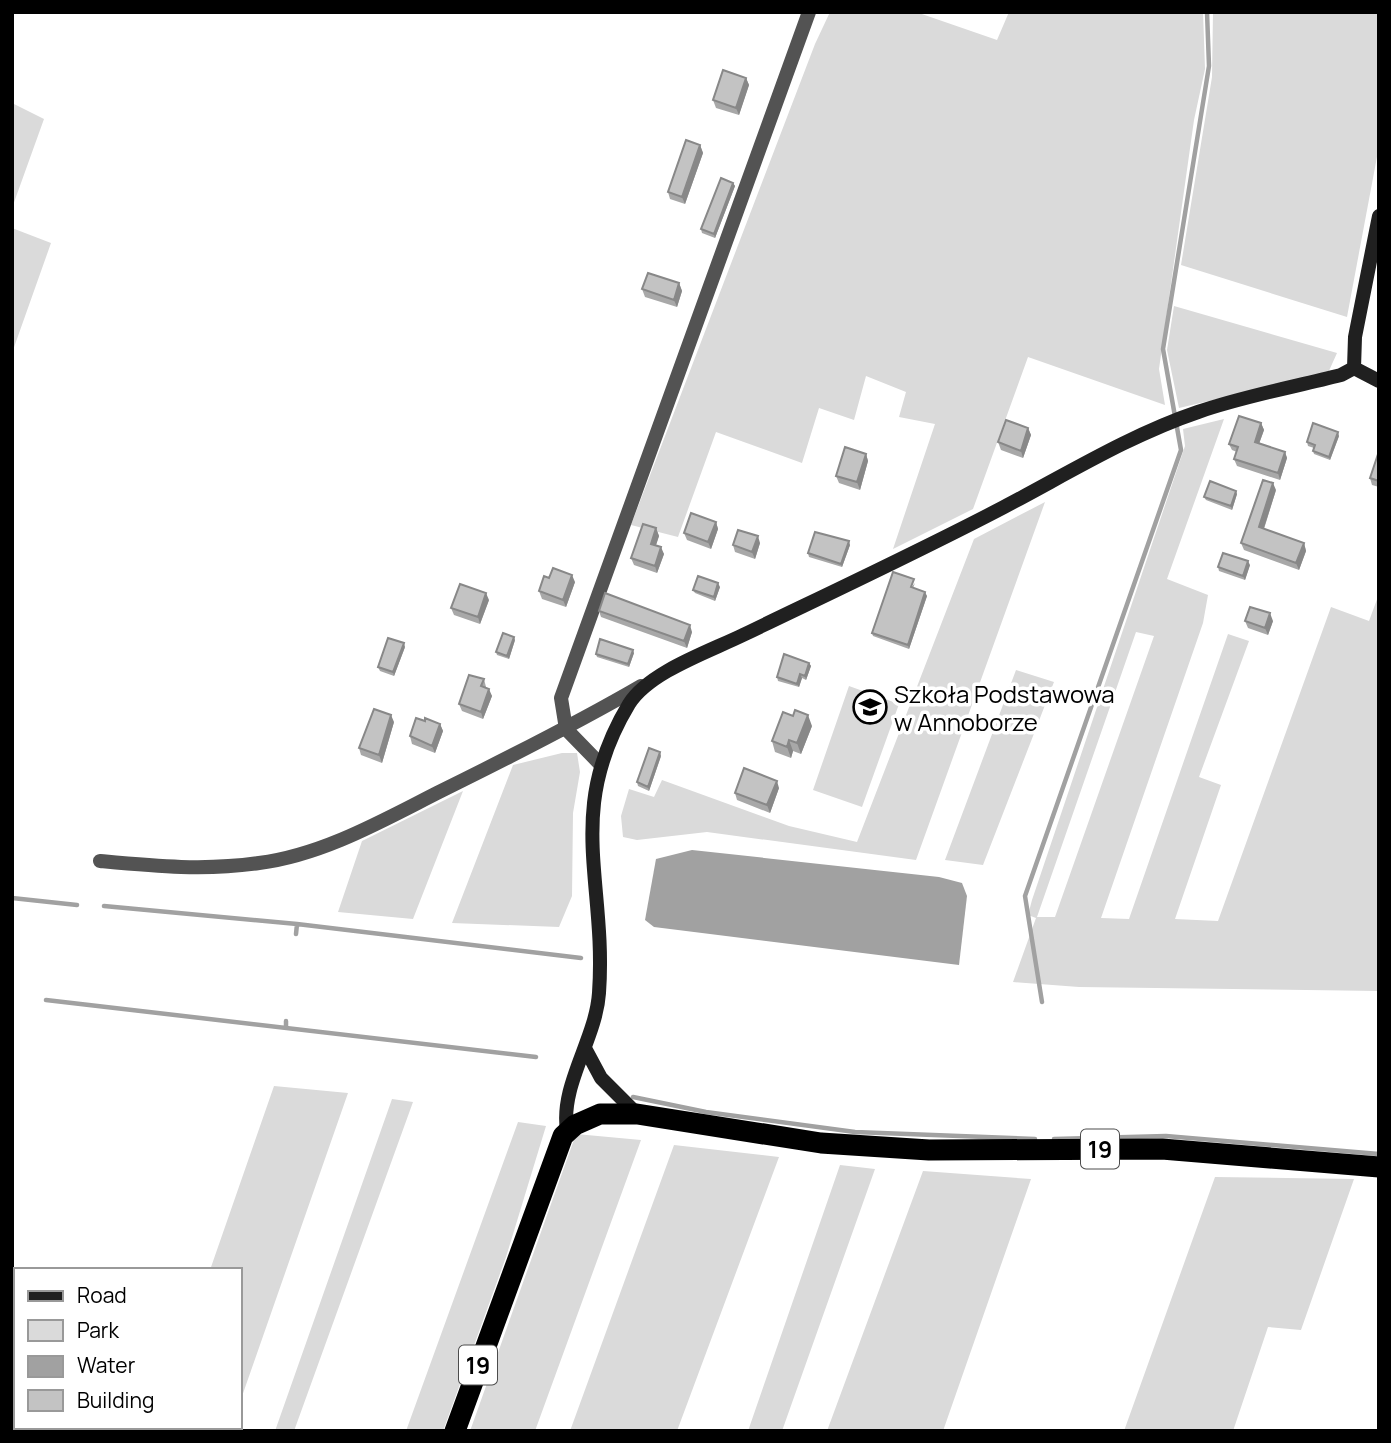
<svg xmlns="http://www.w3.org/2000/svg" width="1391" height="1443" viewBox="0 0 1391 1443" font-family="Manrope,sans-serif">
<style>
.green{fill:#dadada;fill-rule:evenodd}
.water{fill:#a1a1a1}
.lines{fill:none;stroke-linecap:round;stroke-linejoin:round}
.stream{stroke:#a1a1a1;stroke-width:4.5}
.street{stroke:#535353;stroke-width:14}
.secondary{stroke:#202020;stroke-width:14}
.highway{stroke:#000;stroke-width:21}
.wall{fill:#a8a8a8}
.shaded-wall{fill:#888}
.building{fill:#c3c3c3;stroke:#888;stroke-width:2}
.labels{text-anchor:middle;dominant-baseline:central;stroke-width:7;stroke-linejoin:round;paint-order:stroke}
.shield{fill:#fff;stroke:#4c4c4c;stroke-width:2}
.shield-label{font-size:23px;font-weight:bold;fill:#000}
.poi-label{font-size:24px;fill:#000;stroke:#fff;text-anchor:start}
</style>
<rect width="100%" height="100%" fill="#fff"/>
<path class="green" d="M830,12h86l81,28 12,-28h194l2,57 -11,51 -35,249 6,36 -137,-48 -55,152 -80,40 42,-125 -36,-7 7,-25 -40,-16 -12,44 -35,-12 -17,55 -86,-31 -38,105 -47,-12 184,-481z
M1213,12h166v134l-32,171 -166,-52 31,-188z
M12,103l32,16 -32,89z
M12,228l39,15 -39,110z
M1174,306l163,47 -9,20 -149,35 -12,-58z
M1224,419l-57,160 41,16 -5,28 -102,295 28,1 99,-285 21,7 -50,136 22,8 -46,134 43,2 113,-314 38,14 10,-27v397l-300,-4 -66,-5 23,-64 -8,-3 4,-15 153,-454 -2,-17zM1136,632l18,4 -99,281h-18z
M1045,502l-129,358 -209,-28 -70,8 -14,-3 -2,-21 8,-27 25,8 8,-17 127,46 68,16 117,-303z
M1016,670l38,12 -71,183 -38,-5z
M849,686l50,18 -37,103 -49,-17z
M562,753h15l3,19 -7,41 -1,83 -13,31 -107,-4 61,-158z
M463,791l-50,128 -75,-7 24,-71z
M274,1086l74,7 -108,309v-132h-30z
M392,1099l21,3 -119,329h-19z
M518,1122l28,4 -40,131 -63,174h-37z
M576,1134l65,6 -106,291h-65z
M674,1145l105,12 -102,274h-107z
M840,1165l35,4 -93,262h-34z
M923,1171l108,8 -88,252h-116z
M1215,1177l139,2 -53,151 -33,-3 -35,104h-109z
M154,1427h77l-1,4h-77z"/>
<path class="water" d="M692,850l247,27 23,6 5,13 -8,69 -305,-38 -9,-7 11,-61z"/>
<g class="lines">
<path class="stream" d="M12,898l65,7
M104,906l193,18 284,34
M296,934l1,-10
M46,1000l490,57
M1042,1002l-17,-106 156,-446 -18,-101 46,-283 -2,-54
M286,1028v-7
M633,1097l73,15 149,20 180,7
M1054,1139l112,-3 213,18"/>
<path class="street" d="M600,764l-34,-35 -5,-31 248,-686
M100,861c54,5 105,10 159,2 63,-8 123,-42 178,-70 69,-34 137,-68 204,-107"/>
<path class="secondary" d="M1379,216l-24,121 -1,31 25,13
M586,1050l15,28 36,36
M567,1130c-7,-45 29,-91 32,-137 8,-112 -35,-181 30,-289 20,-32 79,-52 114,-69 87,-42 175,-83 261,-128 63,-33 126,-72 194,-95 46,-16 96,-25 143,-37l13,-7"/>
<path class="highway" d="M455,1431l108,-295 12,-11 25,-11h37l184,29 108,7 233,-1 217,18"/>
</g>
<path class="wall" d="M746,78l3,7 -10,30 -23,-7 -3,-8z
M700,145l3,8 -18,51 -15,-5 -2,-7z
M733,183l2,3 -20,52 -13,-5 -1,-4z
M679,283l3,8 -5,16 -32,-10 -3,-8z
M1261,423l3,7 -5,14 26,8 2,6 -7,22 -43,-14 -3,-7 3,-7 -5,-2 -3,-6z
M1028,428l3,7 -8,23 -22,-8 -3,-8z
M1339,436l-9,24 -16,-6 -1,-3 1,-3 -6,-2 -1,-4z
M866,454l2,7 -8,29 -21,-7 -3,-7z
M1379,455v32l-7,-2 -2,-7z
M1276,490l-12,39 40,14 2,8 -7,19 -55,-20 -3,-7z
M1237,494l-5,16 -26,-10 -2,-3z
M716,522l2,7 -7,20 -24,-9 -3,-7z
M656,528l3,8 -3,9 8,9 -7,19 -23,-8 -3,-7z
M760,543l-5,16 -20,-7 -2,-7z
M850,545l-8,22 -33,-10 -1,-4z
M1250,565l-5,15 -26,-9 -1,-4z
M549,578l26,4 -9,25 -24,-8 -3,-8z
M915,583l-2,5 14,8 -18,53 -36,-13 -1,-3z
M720,587l-5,14 -20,-8 -2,-3z
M489,600l-9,24 -26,-9 -3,-7z
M599,611l93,21 -5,16 -86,-31z
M1245,621h28l-5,14 -20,-7z
M515,640l-6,19 -12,-4 -1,-3z
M405,647l-11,29 -14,-5 -2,-4z
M634,653l-5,14 -32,-10 -1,-3z
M809,663l2,3 -5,14 -4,-2 -3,9 -21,-6 -1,-4z
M484,679l2,8 6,9 -9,23 -21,-8 -3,-7z
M394,722l-12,41 -21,-8 -2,-7z
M440,724l3,7 -8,22 -23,-9 -2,-8z
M812,726l-11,28 -8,-3 -2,7 -16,-6 -3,-11z
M661,756l-12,35 -11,-5 -1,-4z
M779,788l-9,25 -33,-13 -2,-7z"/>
<path class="shaded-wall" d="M746,78l3,7 -10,30 -3,-7z
M700,145l3,8 -18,51 -3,-7z
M733,183l2,3 -20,52 -1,-4z
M679,283l3,8 -5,16 -3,-7z
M1261,423l3,7 -7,19 -2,-7z
M1028,428l3,7 -8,23 -2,-7z
M1338,432l1,4 -9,24 -1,-3z
M1285,452l2,6 -7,22 -2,-7z
M866,454l2,7 -8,29 -3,-8z
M1273,483l3,7 -14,44 -3,-7z
M1236,491l1,3 -5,16 -1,-4z
M716,522l2,7 -7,20 -3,-7z
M656,528l3,8 -5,15 -3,-7z
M758,536l2,7 -5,16 -3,-7z
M849,541l1,4 -8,22 -1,-3z
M1304,543l2,8 -7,19 -3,-7z
M661,547l3,7 -7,19 -2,-7z
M1248,561l2,4 -5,15 -2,-4z
M572,575l3,7 -9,25 -3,-7z
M718,583l2,4 -5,14 -1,-4z
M925,592l2,4 -18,53 -1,-4z
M486,593l3,7 -9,24 -2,-7z
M1270,613l3,8 -5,14 -3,-7z
M690,625l2,7 -5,16 -3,-7z
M514,637l1,3 -6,19 -2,-3z
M404,643l1,4 -11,29 -1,-4z
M633,650l1,3 -5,14 -1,-3z
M809,663l2,3 -5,14 -1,-4z
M800,674l2,4 -3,9 -2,-3z
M489,689l3,7 -9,23 -2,-7z
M391,715l3,7 -12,41 -3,-8z
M808,715l4,11 -11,28 -4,-11z
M440,724l3,7 -8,22 -3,-7z
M789,740l4,11 -2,7 -4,-11z
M660,752l1,4 -12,35 -1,-4z
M777,781l2,7 -9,25 -3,-8z"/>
<path class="building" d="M723,70l23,8 -10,30 -23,-8z
M686,140l14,5 -18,52 -14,-5z
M721,178l12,5 -19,51 -13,-5z
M648,273l31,10 -5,17 -32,-11z
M1239,416l22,7 -6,19 30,10 -7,21 -44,-14 4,-12 -9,-3z
M1006,420l22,8 -7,23 -23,-9z
M1313,423l25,9 -9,25 -16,-6 2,-6 -8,-3z
M845,447l21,7 -9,28 -21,-6z
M1378,454l1,1v26l-9,-3z
M1263,480l10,3 -14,44 45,16 -8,20 -55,-20z
M1210,481l26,10 -5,15 -27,-9z
M691,513l25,9 -8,20 -24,-9z
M643,524l13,4 -5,16 10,3 -6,19 -24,-8z
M738,530l20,6 -6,16 -19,-7z
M815,532l34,9 -8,23 -33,-11z
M1223,553l25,8 -5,15 -25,-9z
M553,568l19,7 -9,25 -24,-9 5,-15 5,2z
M893,572l21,7 -3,8 14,5 -17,53 -36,-12z
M698,576l20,7 -4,14 -21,-7z
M460,584l26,9 -8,24 -27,-9z
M605,593l85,32 -6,16 -85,-30z
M1250,607l20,6 -5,15 -20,-7z
M503,633l11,4 -7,19 -11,-4z
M388,638l16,5 -11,29 -15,-5z
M600,639l33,11 -5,14 -32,-10z
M784,654l25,9 -4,13 -5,-2 -3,10 -20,-7z
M469,675l15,4 -3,7 8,3 -8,23 -22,-8z
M374,709l17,6 -12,40 -20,-7z
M795,710l13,5 -11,28 -8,-3 -2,7 -15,-6 11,-29 10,4z
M416,718l9,3v-3l15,6 -8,22 -22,-10z
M649,748l11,4 -12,35 -11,-5z
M744,768l33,13 -10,24 -32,-12z"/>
<defs>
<symbol id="school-ring" viewBox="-11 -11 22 22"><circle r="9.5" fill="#fff" stroke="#000" stroke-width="1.5"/><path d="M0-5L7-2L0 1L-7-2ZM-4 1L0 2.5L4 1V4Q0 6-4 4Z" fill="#000"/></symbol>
</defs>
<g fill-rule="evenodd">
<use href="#school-ring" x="851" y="688" width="38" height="38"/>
</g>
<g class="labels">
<g class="shield">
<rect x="1081" y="1129.5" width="38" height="39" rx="5"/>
<rect x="459" y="1345.5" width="38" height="39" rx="5"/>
</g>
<g class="shield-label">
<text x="1100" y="1149">19</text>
<text x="478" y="1365">19</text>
</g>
<g class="poi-label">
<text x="894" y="693">Szkoła Podstawowa<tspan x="894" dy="28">w Annoborze</tspan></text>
</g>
</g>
<rect width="1391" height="1443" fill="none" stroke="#000000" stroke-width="28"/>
<rect x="14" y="1268" width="228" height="161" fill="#ffffff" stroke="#999999" stroke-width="2"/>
<rect x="28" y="1291" width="35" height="10" fill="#202020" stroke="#999999" stroke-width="2"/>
<text x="77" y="1303" font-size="21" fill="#000000">Road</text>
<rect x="28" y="1320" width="35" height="21" fill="#dadada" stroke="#999999" stroke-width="2"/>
<text x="77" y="1338" font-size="21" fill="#000000">Park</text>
<rect x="28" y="1356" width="35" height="21" fill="#a1a1a1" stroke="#999999" stroke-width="2"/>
<text x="77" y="1373" font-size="21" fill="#000000">Water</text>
<rect x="28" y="1390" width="35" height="21" fill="#c3c3c3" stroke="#999999" stroke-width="2"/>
<text x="77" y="1408" font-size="21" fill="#000000">Building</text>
</svg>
